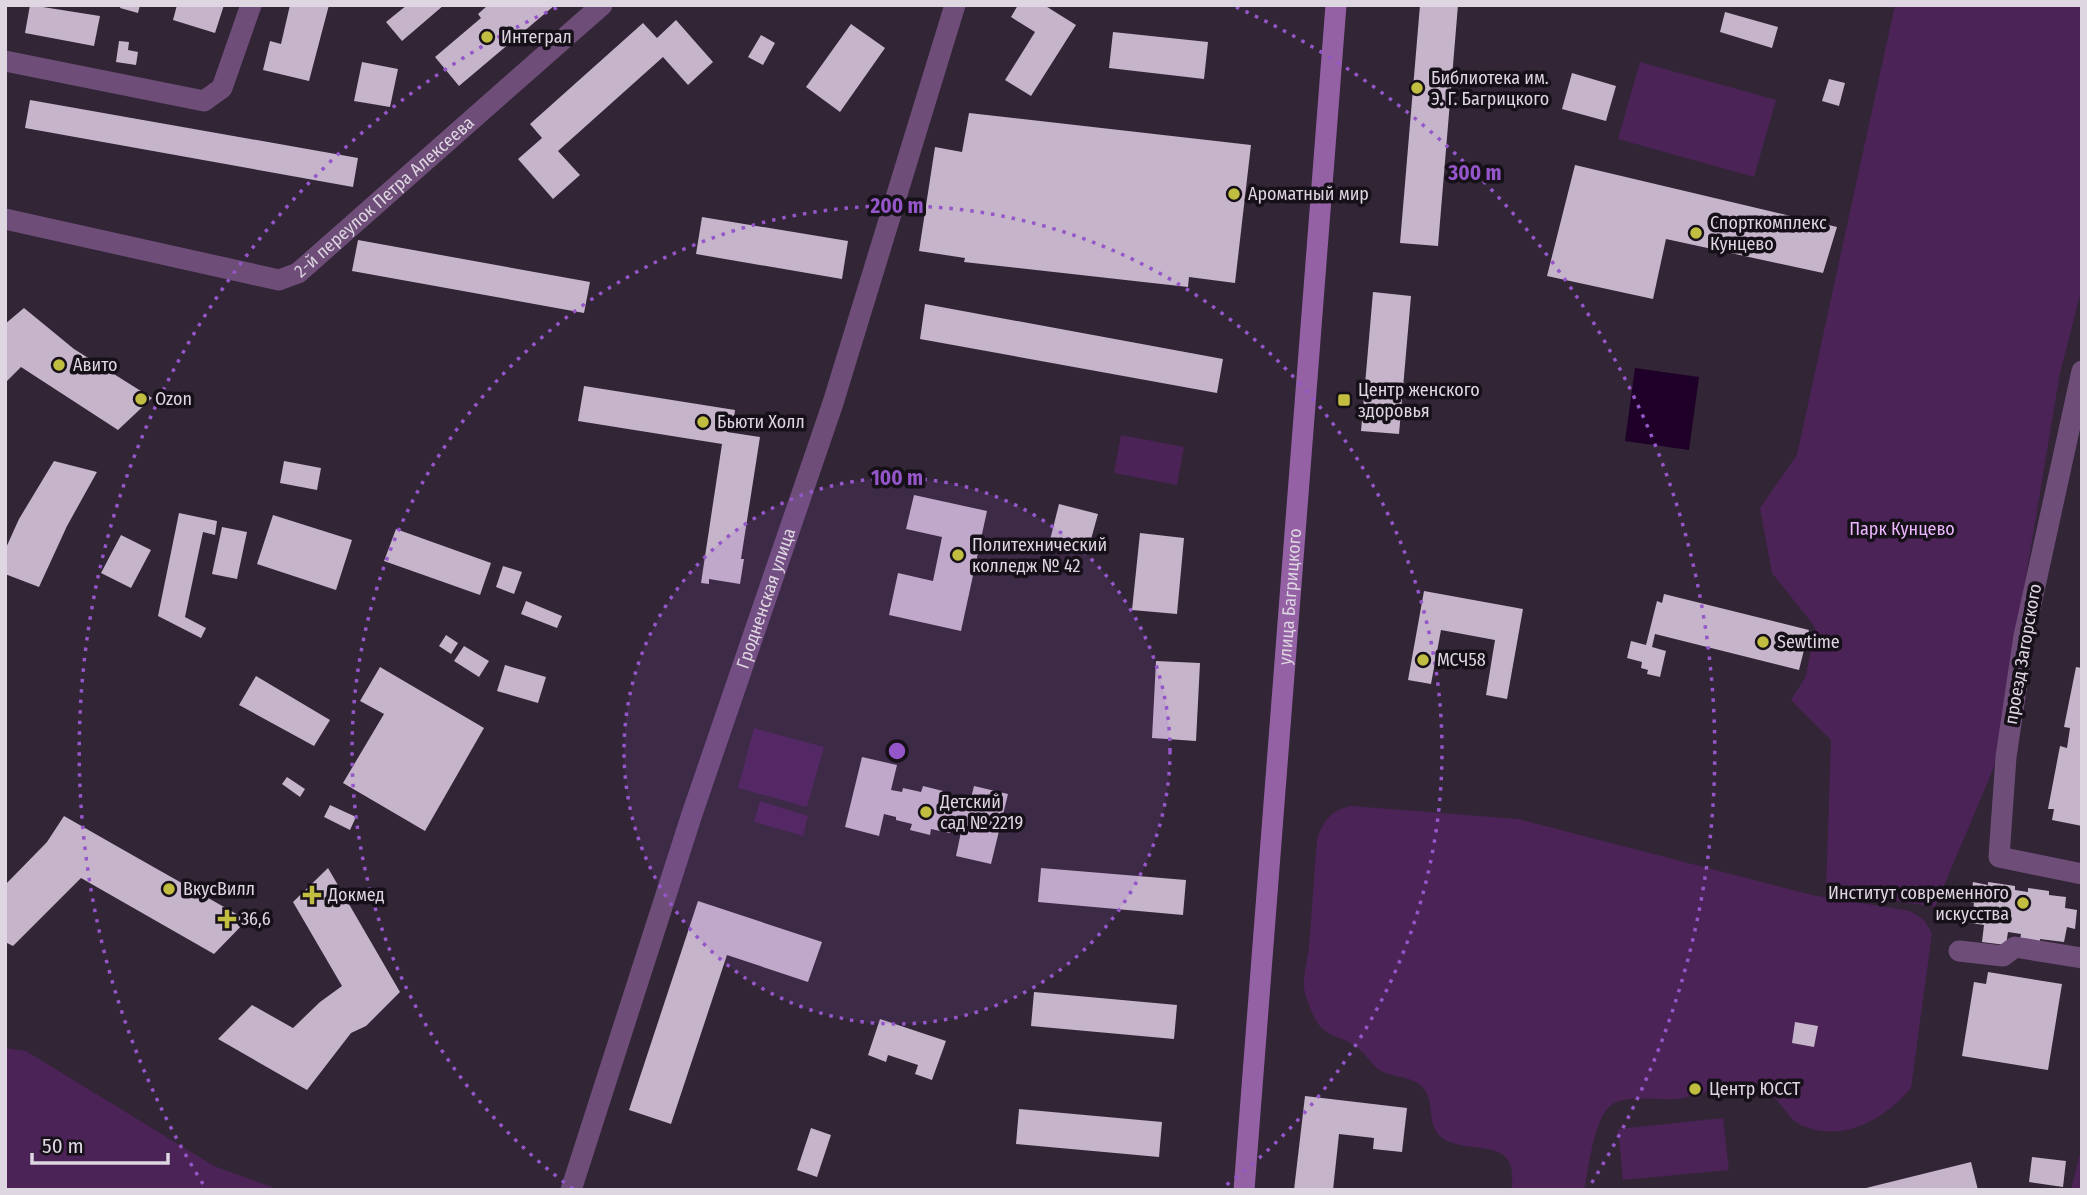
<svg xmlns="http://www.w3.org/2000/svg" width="2087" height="1195" viewBox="0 0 2087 1195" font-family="'Fira Sans Condensed',sans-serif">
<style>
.green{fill:#4b2357}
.water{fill:#1e0028}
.building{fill:#c5b4ca}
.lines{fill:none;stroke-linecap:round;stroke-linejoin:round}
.street{stroke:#6e4e79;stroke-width:21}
.secondary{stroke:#9461a5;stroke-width:21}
.ring{fill:none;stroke:#9456c8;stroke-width:3.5;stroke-dasharray:3.5 7}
.poi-dot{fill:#c1bd40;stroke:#161018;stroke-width:2.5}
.labels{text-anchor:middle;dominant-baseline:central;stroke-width:7;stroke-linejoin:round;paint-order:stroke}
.poi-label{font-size:18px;fill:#ded6e1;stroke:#161018;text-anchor:start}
.street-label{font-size:18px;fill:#ded6e1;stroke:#161018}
.park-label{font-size:18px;fill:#ecb6fe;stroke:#161018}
.centre{fill:#9456c8;stroke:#161018;stroke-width:3.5}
.ring-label{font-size:21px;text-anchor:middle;font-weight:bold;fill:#9456c8;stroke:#161018;stroke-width:7;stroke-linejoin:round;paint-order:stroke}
</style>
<rect width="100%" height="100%" fill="#322536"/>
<path class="green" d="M1895,5h187v282l-22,86 -66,394 -59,140 -109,-17 5,-150 -40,-40 15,-24 9,-49 -43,-54 -12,-65 37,-53z
M1640,62l136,38 -22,77 -136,-38z
M1121,435l63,12 -7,38 -63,-12z
M754,728l70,19 -17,60 -69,-19z
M760,801l48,15 -5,20 -49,-14z
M1351,806l167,13 294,76 98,16 14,9 8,13 -21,155c-26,31 -68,55 -108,38 -17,-7 -22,-28 -39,-36 -27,-13 -61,6 -88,9 -19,2 -54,-6 -68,9 -15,17 -19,60 -24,82h-73c11,-61 -50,-30 -73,-56 -12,-15 -2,-36 -18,-49 -10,-8 -23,-8 -35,-12 -13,-6 -17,-17 -27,-25 -16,-13 -32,-9 -43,-29 -4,-9 -12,-26 -11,-36 0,-12 4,-25 5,-37 3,-35 5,-71 8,-107 7,-19 14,-29 34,-33z
M5,1048l21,3 188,115 66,24h-275z
M1723,1118l6,52 -106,10 -5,-51z
M2082,1145v45h-11z"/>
<path class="water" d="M1635,368l64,9 -10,73 -64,-9z"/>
<path class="building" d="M30,5l70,11 -6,30 -69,-13z
M121,5h19l-2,8 -18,-5z
M177,5h47l-9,28 -42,-13z
M290,5h39l-20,76 -46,-11 7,-29 11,3z
M407,5h37l-42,36 -16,-19z
M488,5h67l-96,81 -24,-29 46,-39 -3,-4z
M1018,5h26l32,20 -45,71 -26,-16 30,-48 -24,-15z
M1420,5h38l-20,241 -38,-3z
M1725,12l53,15 -6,21 -52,-16z
M676,20l37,42 -25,23 -25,-28 -105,94 22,24 -27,24 -35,-40 24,-21 -12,-14 113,-101 14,15z
M851,24l34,24 -45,64 -34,-25z
M1113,32l95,10 -4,37 -95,-11z
M761,35l14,8 -12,22 -15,-8z
M119,41l10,1 -1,8 10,2 -2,13 -20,-3z
M362,62l36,7 -8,38 -36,-6z
M1572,73l44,13 -10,35 -44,-12z
M1829,79l16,4 -6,23 -17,-5z
M30,100l328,58 -5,29 -328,-59z
M969,113l282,32 -16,138 -46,-6 -1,10 -224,-25 1,-4 -46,-7 16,-104 27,5z
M1575,165l262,62 -14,46 -157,-34 -13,60 -106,-23z
M702,217l146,24 -6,38 -146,-25z
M358,240l232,42 -6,31 -232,-42z
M1373,292l38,4 -12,138 -38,-3z
M925,304l298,55 -6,34 -297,-54z
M24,308l50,41 78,49 -34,32 -97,-63 -16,16v-59z
M584,386l151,24 -1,8h-5l-2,14 33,5 -19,122h3l-4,25 -31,-5v5l-8,-1 21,-139 -144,-23z
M54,461l43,11 -30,54 -28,61 -34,-13v-24l14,-31z
M284,461l37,7 -4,22 -37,-7z
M914,495l73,16 -26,120 -72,-16 9,-42 35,8 9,-44 -36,-8z
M1059,504l39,10 -10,36 -38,-10z
M179,513l38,8 -2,14 -12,-3 -18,85 21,11 -5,10 -43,-22z
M273,515l79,25 -16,50 -79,-26z
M222,527l25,5 -10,47 -25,-5z
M396,529l95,34 -11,32 -96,-34z
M1140,533l44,5 -7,76 -45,-4z
M121,535l30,15 -20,38 -30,-15z
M503,566l19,6 -8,22 -18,-7z
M1424,591l99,18 -16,90 -21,-4 9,-55 -54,-10 -10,54 -23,-4z
M1664,594l145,36 -10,40 -144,-36 -3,13 14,4 -6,26 -13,-3 1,-4 -7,-2 1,-6 -15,-4 4,-17 15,4 11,-44 5,2z
M526,601l36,15 -5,12 -36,-14z
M446,635l12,8 -7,11 -12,-8z
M464,646l25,15 -10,16 -25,-16z
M1156,661l44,2 -4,78 -44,-3z
M505,665l41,12 -8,26 -41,-12z
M380,667l104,61 -59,103 -82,-48 41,-69 -24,-13z
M2076,667l6,1v158l-30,-6 2,-11h-6l12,-63 7,2 3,-20 -6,-1z
M256,676l74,44 -16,26 -75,-41z
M862,757l35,8 -6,25 11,2 1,-4 18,4 2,-6 20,5 -1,6 16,4 -2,5 12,4 6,-24 34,8 -17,70 -35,-8 5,-24 -10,-3 -1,4 -19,-4 -1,6 -20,-5 2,-6 -16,-4v-3l-12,-3 -5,22 -34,-9z
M287,777l18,12 -5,8 -18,-13z
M330,805l26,12 -6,13 -26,-13z
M64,816l56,32 127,72 -33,34 -133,-76 -68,68 -8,-4v-57l42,-43z
M328,868l72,124 -34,34 -15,7 -44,57 -89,-51 34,-34 41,23 27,-26 22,-16 -49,-84z
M1041,868l145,12 -3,35 -145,-13z
M1973,882l15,3v-3l27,4v4l13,2v-4l21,3v4l17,2 -1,11 12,2 -2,19 -8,-2 -3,15 -24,-3v4l-20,-3 1,-6 -13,-2 -2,13 -24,-3 2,-17 -13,-2 3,-20 -4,-1z
M698,901l124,41 -14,40 -81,-27 -56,169 -42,-14z
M1988,972l74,12 -14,86 -86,-14 12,-74 12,2z
M1034,992l143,13 -3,34 -143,-13z
M880,1019l66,22 -14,39 -17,-6 3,-9 -30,-10 -2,7 -18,-7z
M1795,1022l23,4 -4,21 -22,-4z
M1305,1096l102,12 -5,44 -29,-3 1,-11 -35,-4 -6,56h-39z
M1019,1109l143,13 -3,35 -143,-13z
M811,1128l20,7 -14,42 -20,-7z
M2032,1157l34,4 -3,26 -34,-5z
M1971,1162l7,28h-116v-1z"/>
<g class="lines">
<g class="street">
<path d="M5,61l199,40 18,-13 29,-83"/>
<path id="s1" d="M5,219l274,61 19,-7 304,-268"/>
<path d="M2082,371l-58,265 -18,121 -7,100 83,17"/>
<path d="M1959,951l44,5 12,-9 67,11"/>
<path id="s2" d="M571,1190l121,-376 141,-411 122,-398"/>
</g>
<path class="secondary" id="s3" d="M1244,1190l92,-1185"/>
</g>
<circle cx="897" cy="751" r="273" fill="#9456c8" fill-opacity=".12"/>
<g class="ring">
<circle cx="897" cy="751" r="273"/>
<path d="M573 1189A545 545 0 1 1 1221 1189"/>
<path d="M203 1184A818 818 0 0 1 558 7M1236 7A818 818 0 0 1 1591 1184"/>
</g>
<g class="poi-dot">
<circle cx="487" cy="37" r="7"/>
<circle cx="1417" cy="88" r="7"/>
<circle cx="1234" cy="194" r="7"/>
<circle cx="1696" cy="233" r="7"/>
<circle cx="59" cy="365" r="7"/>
<circle cx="141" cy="399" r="7"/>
<rect x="1337" y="393" width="14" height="14" rx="3.5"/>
<circle cx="703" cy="422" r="7"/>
<circle cx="958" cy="555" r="7"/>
<circle cx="1763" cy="642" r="7"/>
<circle cx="1423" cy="660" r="7"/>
<circle cx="926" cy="812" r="7"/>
<circle cx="169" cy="889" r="7"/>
<path d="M308.5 884.5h7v7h7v7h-7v7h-7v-7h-7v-7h7z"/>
<circle cx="2023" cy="903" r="7"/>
<path d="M223.5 908.5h7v7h7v7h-7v7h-7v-7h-7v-7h7z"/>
<circle cx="1695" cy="1089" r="7"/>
</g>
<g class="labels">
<g class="poi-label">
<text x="501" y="37">Интеграл</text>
<text x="1431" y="78">Библиотека им.<tspan x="1431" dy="21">Э. Г. Багрицкого</tspan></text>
<text x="1248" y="194">Ароматный мир</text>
<text x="1710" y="223">Спорткомплекс<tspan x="1710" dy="21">Кунцево</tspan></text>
<text x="73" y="365">Авито</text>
<text x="1358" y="390">Центр женского<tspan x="1358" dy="21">здоровья</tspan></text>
<text x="155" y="399">Ozon</text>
<text x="717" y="422">Бьюти Холл</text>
<text x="972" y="545">Политехнический<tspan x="972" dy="21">колледж № 42</tspan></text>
<text x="1777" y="642">Sewtime</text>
<text x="1437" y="660">МСЧ58</text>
<text x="940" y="802">Детский<tspan x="940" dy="21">сад № 2219</tspan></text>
<text x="183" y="889">ВкусВилл</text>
<text x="2009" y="893" text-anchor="end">Институт современного<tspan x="2009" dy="21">искусства</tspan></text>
<text x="328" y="895">Докмед</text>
<text x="241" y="919">36,6</text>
<text x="1709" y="1089">Центр ЮССТ</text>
</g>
<g class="street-label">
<text stroke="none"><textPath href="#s1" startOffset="416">2-й переулок Петра Алексеева</textPath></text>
<text stroke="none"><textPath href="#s3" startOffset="595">улица Багрицкого</textPath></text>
<text stroke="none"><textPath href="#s2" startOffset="623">Гродненская улица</textPath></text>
<text transform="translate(2023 654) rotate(-80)">проезд Загорского</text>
</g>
<g class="park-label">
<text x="1902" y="529">Парк Кунцево</text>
</g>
</g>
<circle cx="897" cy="751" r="10" class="centre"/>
<g class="ring-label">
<text x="1475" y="180">300 m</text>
<text x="897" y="213">200 m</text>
<text x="897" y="485">100 m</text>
</g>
<rect width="2087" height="1195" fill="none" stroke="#ded6e1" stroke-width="14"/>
<path d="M32 1153v10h136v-10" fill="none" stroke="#ded6e1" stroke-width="3.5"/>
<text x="42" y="1153" font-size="21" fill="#ded6e1" stroke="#161018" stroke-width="5" paint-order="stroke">50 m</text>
</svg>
